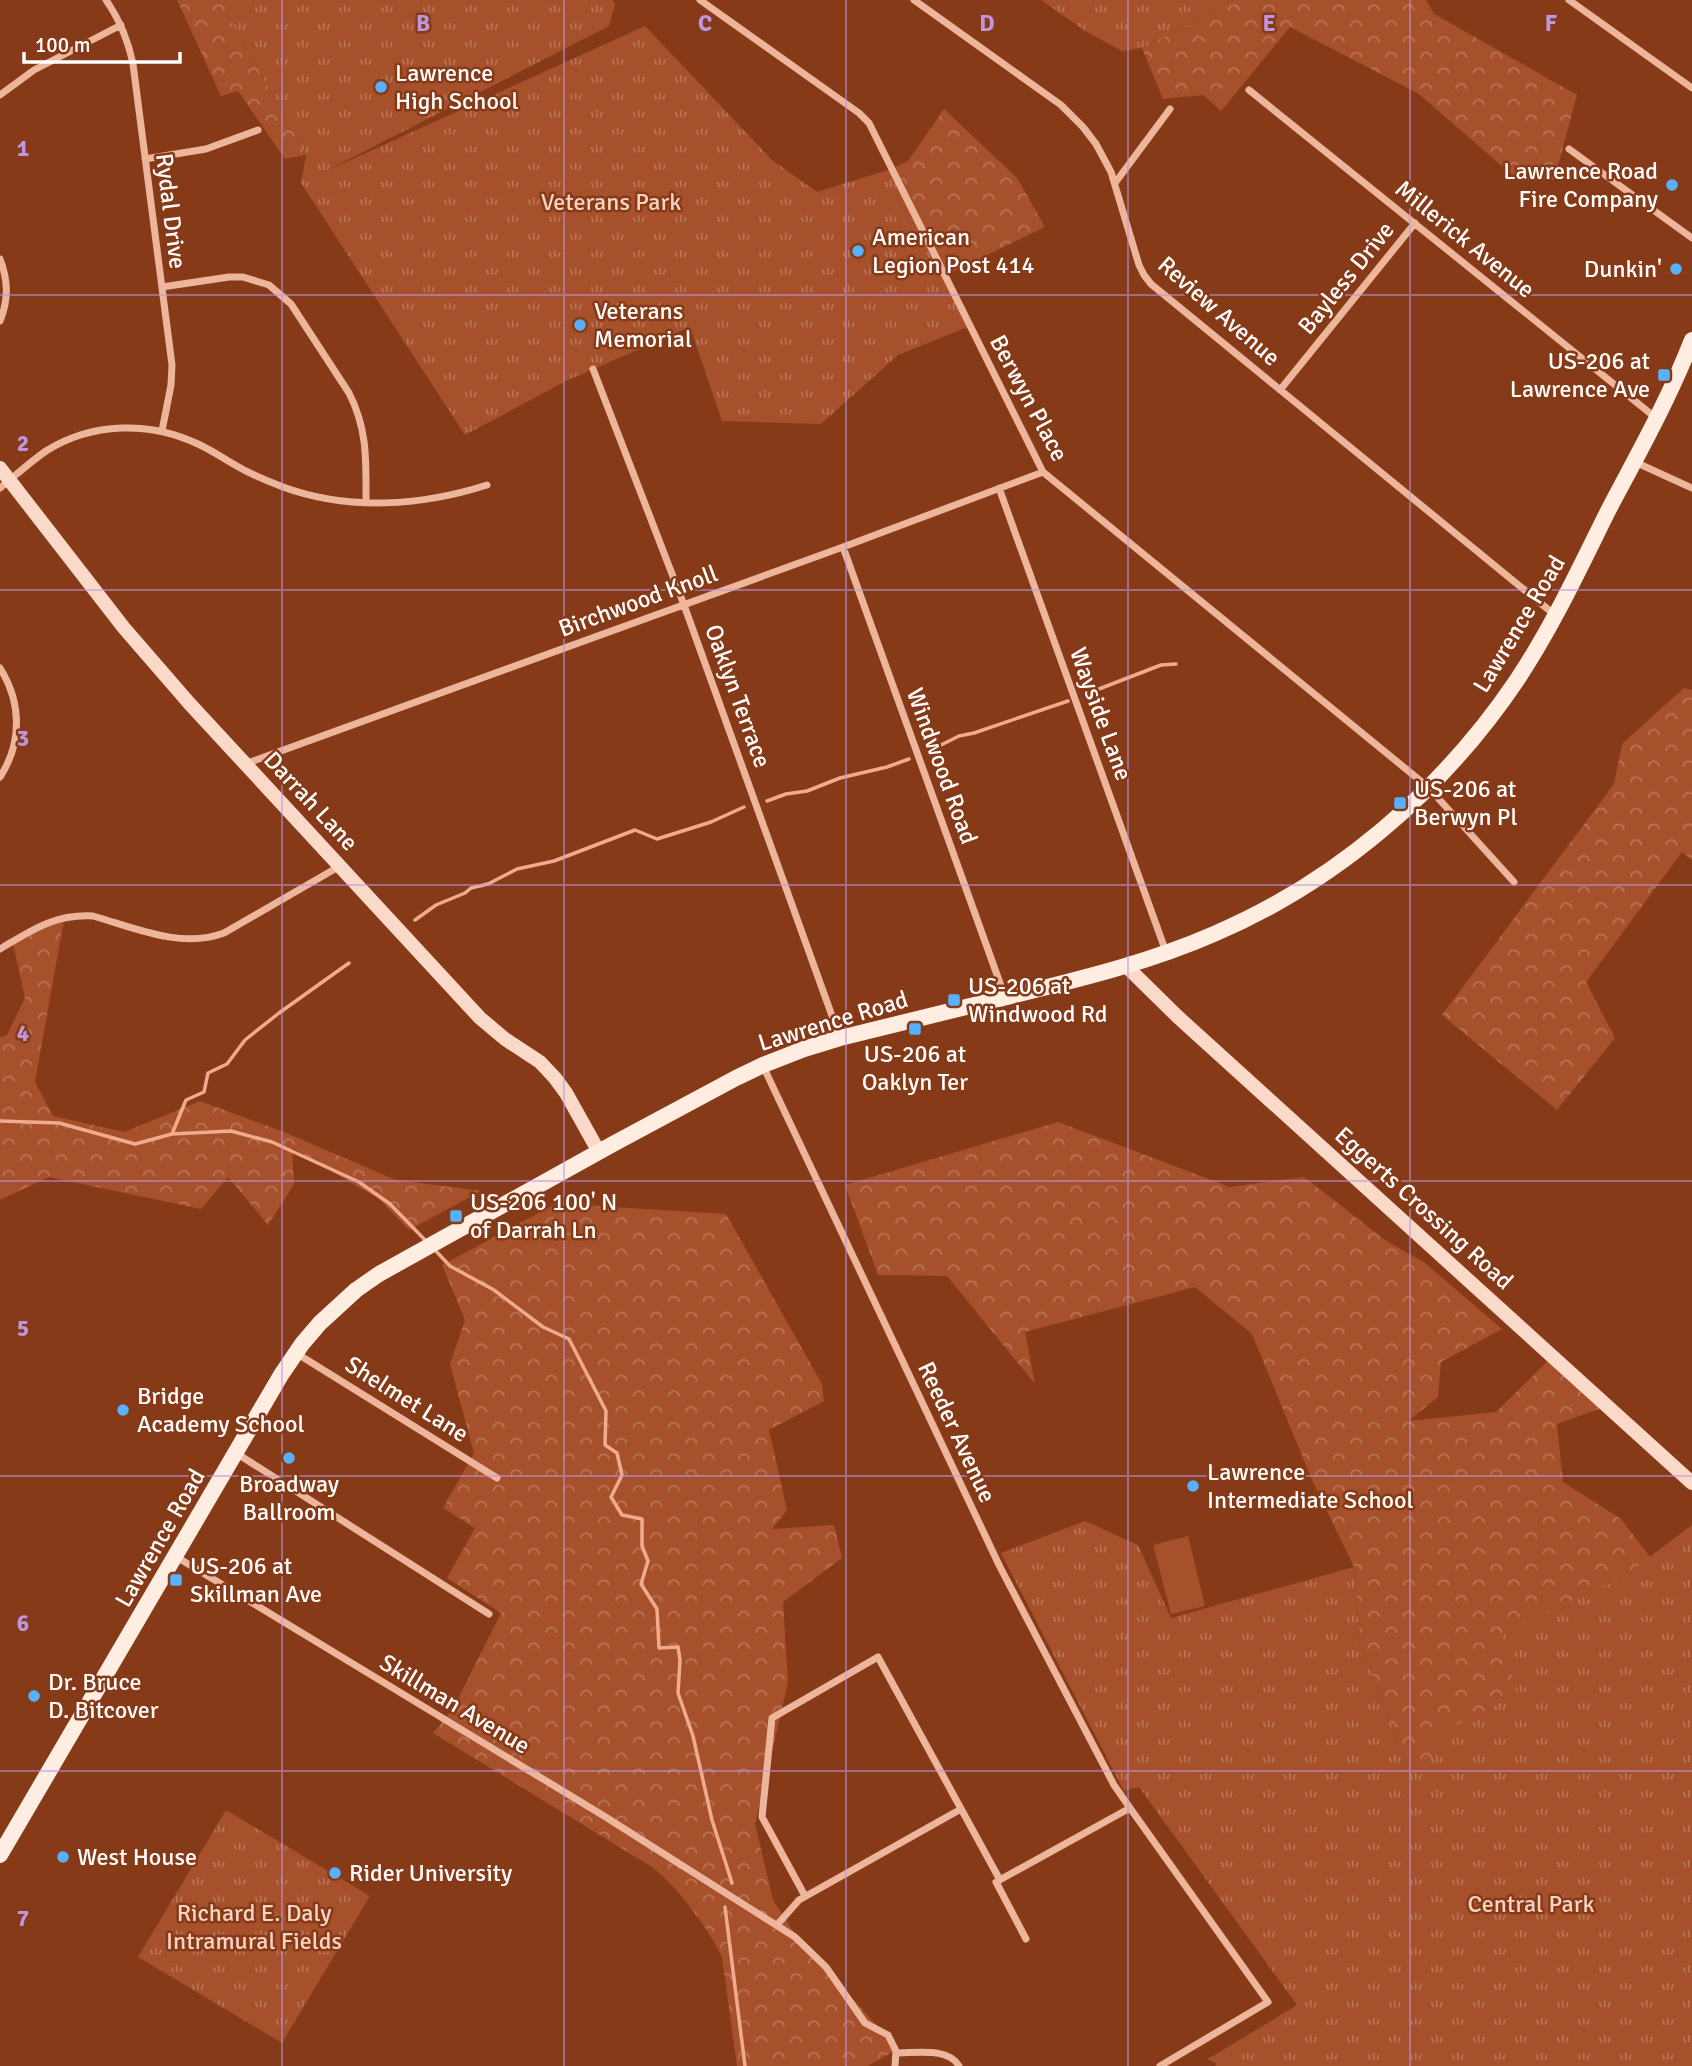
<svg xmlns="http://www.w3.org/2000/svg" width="1692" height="2066" viewBox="0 0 1692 2066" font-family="Signika,sans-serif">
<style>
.grass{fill:#a6512c}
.forest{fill:url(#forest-crowns)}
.park{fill:url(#park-tufts)}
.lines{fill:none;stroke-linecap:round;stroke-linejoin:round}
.stream{stroke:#f0ab8e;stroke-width:3.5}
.street{stroke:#edb59c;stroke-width:7}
.secondary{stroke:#fad9c9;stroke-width:14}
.primary{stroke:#ffede2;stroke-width:16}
.grid{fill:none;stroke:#bd96df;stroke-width:2;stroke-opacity:0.55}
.poi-dot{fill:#58b1ff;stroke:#863a17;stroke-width:2.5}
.labels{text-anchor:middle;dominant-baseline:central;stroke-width:5;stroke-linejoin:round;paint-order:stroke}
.poi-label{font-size:24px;fill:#fff;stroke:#863a17;text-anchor:start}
.park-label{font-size:24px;fill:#fad3c2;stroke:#863a17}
.street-label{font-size:24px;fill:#fff;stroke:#863a17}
.grid-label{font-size:23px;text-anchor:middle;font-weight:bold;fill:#bd96df;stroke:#863a17;stroke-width:5;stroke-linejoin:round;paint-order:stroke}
</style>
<defs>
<pattern id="forest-crowns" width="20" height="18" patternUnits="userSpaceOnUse" patternTransform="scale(1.75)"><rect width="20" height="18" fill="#a6512c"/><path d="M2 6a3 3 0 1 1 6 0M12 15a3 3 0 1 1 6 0" fill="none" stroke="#b87456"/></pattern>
<pattern id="park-tufts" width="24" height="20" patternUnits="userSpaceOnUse" patternTransform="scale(1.75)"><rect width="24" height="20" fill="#a6512c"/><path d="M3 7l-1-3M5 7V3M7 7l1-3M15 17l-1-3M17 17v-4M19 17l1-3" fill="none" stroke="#b87456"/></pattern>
</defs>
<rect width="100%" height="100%" fill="#863a17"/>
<path class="grass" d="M1188,1536l17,70 -34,8 -18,-69z"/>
<path class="forest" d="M177,0h43l86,155 -21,4 -47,-68 -17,5z
M1235,0h191l8,14 143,81 -23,85 -35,1 -100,-87 -129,-67 -69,84 -18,-16 -40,4 -21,-51z
M944,109l73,69 28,49 -101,49 -53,-107 17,-8z
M1684,688l8,2v170l-10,-8 -96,130 29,56 -58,72 -115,-95 172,-231 8,-40z
M65,914l-30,168 18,34 71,16 76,-31 84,31 112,48 85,11 -72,39 -30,-31 -87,-51 2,36 -26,41 -40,-48 -27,32 -152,-32 -49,23v-163l7,-2 18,-37 -12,-54z
M1058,1122l172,65 74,-10 81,63 40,23 77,66 -61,33 -3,35 -30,24 88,-9 60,-59 57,51 -56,20 6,58 58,37 49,64 -137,124 -125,62 -48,-124 -6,-78 -42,-87 -60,-146 -57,-47 -170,45 10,52 -88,-108 -69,-1 -33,-90z
M561,1201l36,5 129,8 96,170 2,17 -55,29 18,80 -15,19 62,-4 8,33 -59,44 5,81 -33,141 18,76 24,37 101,112 -30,17h-131l-15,-109c-15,-30 -44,-70 -70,-90l-219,-134 20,-24 48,-96 -54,-35 28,-50 -32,-20 31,-55 -24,-89 15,-44 -23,-55z"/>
<path class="park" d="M220,0h392l3,4 -6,22 -287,147 323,-147 127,134 45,32 74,-23 79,157 -72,29 -77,69 -99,-3 -32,-94 -124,54 -101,54 -164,-252 5,-28z
M1041,0h194l-93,48 -20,3 -37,-20z
M1085,1521l53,24 33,73 183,-51 6,78 48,124 24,-12 7,-24 78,-38 -15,-63 118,-53 72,-54v541h-477l2,-2 -9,-5 89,-54 -158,-218 -15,4 -123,-238z
M226,1810l144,86 -88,147 -144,-86z"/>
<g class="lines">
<path class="stream" d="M1086,694l75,-29 15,-1
M929,751l30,-15 15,-3 94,-32
M767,801l19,-7 21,-3 33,-13 47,-11 22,-8
M415,920l21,-15 29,-12 6,-5 17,-4 29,-15 37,-8 81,-31 22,9 54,-17 33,-15
M0,1121l59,2 76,21 37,-10 59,-3 41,11 87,40 31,22 38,39
M172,1134l14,-34 18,-8 4,-19 19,-9 18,-24 34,-27 70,-50
M433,1248l17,18 44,24 49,37 26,12 37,72 -1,34 12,8 5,22 -11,22 11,18 20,4v27l6,15 -7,23 16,25 2,39 19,-1 2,13 -2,33 15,43 19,84 20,63
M725,1907l20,159"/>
<path class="street" d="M106,0c14,20 22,40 27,64l39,301 -1,20 -9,46
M700,0l159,113 10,10 174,349 385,315 86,95
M914,0l147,105 22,22 13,17 15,28 28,93 5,10 7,9 404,331
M1569,0l123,88
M1249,90l407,328
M0,95l34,-25 87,-45
M1569,149l123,89
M145,159l61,-10 52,-19
M1115,183l55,-74
M0,259c8,21 9,40 0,62
M162,287l67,-10h14l26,8 22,19 58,89c19,37 17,69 17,110
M593,369l91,236 156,433
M1280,390l135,-167
M1635,462l57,26
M0,488c15,-12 30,-26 46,-37 46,-29 104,-30 152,-7 13,6 25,14 37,21 15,9 32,16 48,22 66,24 138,19 204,-2
M999,488l167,464
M843,547l162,450
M0,668c22,35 22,75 0,109
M245,764l598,-217 200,-75
M0,949c32,-19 54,-35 93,-33 42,12 88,33 131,17l116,-67
M763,1066l237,501 114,218 16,23
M296,1353l201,125
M236,1453l253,161
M175,1556l429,260 191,121 31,30 39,56 23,12 8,16 -1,15
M805,1896l-43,-79 10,-99 106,-61 122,223
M777,1925l22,-25 162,-91
M1026,1939l-30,-57 134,-74 138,194 -108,64
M896,2053c20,0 52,-6 63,13"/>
<path class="secondary" d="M0,468l124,160 65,75 291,315 25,21 35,23 15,16 11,15 33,59
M1126,966l52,51 514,466"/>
<path class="primary" d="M0,1855l281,-480 21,-31 18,-21 36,-33 23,-16 234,-130 123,-66 27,-13 41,-16 36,-11c61,-15 122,-30 183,-45 65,-16 129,-32 191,-59 122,-52 229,-144 303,-254 36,-54 63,-113 92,-171 29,-55 60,-110 83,-169"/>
</g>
<path class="grid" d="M282,0v2066M564,0v2066M846,0v2066M1128,0v2066M1410,0v2066M0,295h1692M0,590h1692M0,885h1692M0,1181h1692M0,1476h1692M0,1771h1692"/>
<g class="poi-dot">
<circle cx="381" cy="87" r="7"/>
<circle cx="1672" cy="185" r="7"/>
<circle cx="858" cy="251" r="7"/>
<circle cx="1676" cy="269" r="7"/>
<circle cx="580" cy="325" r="7"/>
<rect x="1657" y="368" width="14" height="14" rx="3.5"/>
<rect x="1393" y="796" width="14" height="14" rx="3.5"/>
<rect x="947" y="993" width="14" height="14" rx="3.5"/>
<rect x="908" y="1022" width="14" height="14" rx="3.5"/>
<rect x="449" y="1209" width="14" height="14" rx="3.5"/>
<circle cx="123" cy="1410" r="7"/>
<circle cx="289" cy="1458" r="7"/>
<circle cx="1193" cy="1486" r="7"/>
<rect x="169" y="1573" width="14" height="14" rx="3.5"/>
<circle cx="34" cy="1696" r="7"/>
<circle cx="63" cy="1857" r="7"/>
<circle cx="335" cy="1873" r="7"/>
</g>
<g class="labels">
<g class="poi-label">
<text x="395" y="73">Lawrence<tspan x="395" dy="28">High School</tspan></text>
<text x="1658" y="171" text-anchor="end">Lawrence Road<tspan x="1658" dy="28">Fire Company</tspan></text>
<text x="872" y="237">American<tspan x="872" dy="28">Legion Post 414</tspan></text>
<text x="1662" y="269" text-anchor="end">Dunkin'</text>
<text x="594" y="311">Veterans<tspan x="594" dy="28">Memorial</tspan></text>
<text x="1650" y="361" text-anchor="end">US-206 at<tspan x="1650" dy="28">Lawrence Ave</tspan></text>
<text x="1414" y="789">US-206 at<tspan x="1414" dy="28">Berwyn Pl</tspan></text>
<text x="968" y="986">US-206 at<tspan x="968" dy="28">Windwood Rd</tspan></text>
<text x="915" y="1054" text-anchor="middle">US-206 at<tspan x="915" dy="28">Oaklyn Ter</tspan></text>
<text x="470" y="1202">US-206 100' N<tspan x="470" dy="28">of Darrah Ln</tspan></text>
<text x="137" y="1396">Bridge<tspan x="137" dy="28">Academy School</tspan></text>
<text x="1207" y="1472">Lawrence<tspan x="1207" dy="28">Intermediate School</tspan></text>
<text x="289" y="1484" text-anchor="middle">Broadway<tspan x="289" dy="28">Ballroom</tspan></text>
<text x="190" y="1566">US-206 at<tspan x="190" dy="28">Skillman Ave</tspan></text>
<text x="48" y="1682">Dr. Bruce<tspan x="48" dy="28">D. Bitcover</tspan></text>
<text x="77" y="1857">West House</text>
<text x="349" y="1873">Rider University</text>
</g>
<g class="park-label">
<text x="611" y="202">Veterans Park</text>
<text x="1531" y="1904">Central Park</text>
<text x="254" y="1913">Richard E. Daly<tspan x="254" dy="28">Intramural Fields</tspan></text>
</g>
<g class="street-label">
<text transform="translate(171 211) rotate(83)">Rydal Drive</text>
<text transform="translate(1465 239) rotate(39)">Millerick Avenue</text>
<text transform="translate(1346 278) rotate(-51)">Bayless Drive</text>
<text transform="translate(1219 311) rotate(41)">Review Avenue</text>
<text transform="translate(1029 398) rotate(62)">Berwyn Place</text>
<text transform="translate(638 601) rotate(-20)">Birchwood Knoll</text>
<text transform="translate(1519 624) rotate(-59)">Lawrence Road</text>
<text transform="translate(738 696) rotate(70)">Oaklyn Terrace</text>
<text transform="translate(1101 714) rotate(70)">Wayside Lane</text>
<text transform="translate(942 766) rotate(70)">Windwood Road</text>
<text transform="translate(311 801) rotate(47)">Darrah Lane</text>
<text transform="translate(833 1021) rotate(-17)">Lawrence Road</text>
<text transform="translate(1424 1208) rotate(42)">Eggerts Crossing Road</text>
<text transform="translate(407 1399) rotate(32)">Shelmet Lane</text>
<text transform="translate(957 1432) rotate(65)">Reeder Avenue</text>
<text transform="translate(160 1538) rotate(-60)">Lawrence Road</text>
<text transform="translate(455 1704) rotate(31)">Skillman Avenue</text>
</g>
</g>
<g class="grid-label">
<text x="423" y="31">B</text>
<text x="705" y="31">C</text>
<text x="987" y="31">D</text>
<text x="1269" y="31">E</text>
<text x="1551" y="31">F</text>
<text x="23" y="156">1</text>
<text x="23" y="451">2</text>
<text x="23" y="746">3</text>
<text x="23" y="1041">4</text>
<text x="23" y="1336">5</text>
<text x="23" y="1631">6</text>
<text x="23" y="1926">7</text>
</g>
<path d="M24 52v10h156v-10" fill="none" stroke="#ffffff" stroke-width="3.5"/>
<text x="35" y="52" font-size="21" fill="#ffffff" stroke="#863a17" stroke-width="5" paint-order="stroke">100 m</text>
</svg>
